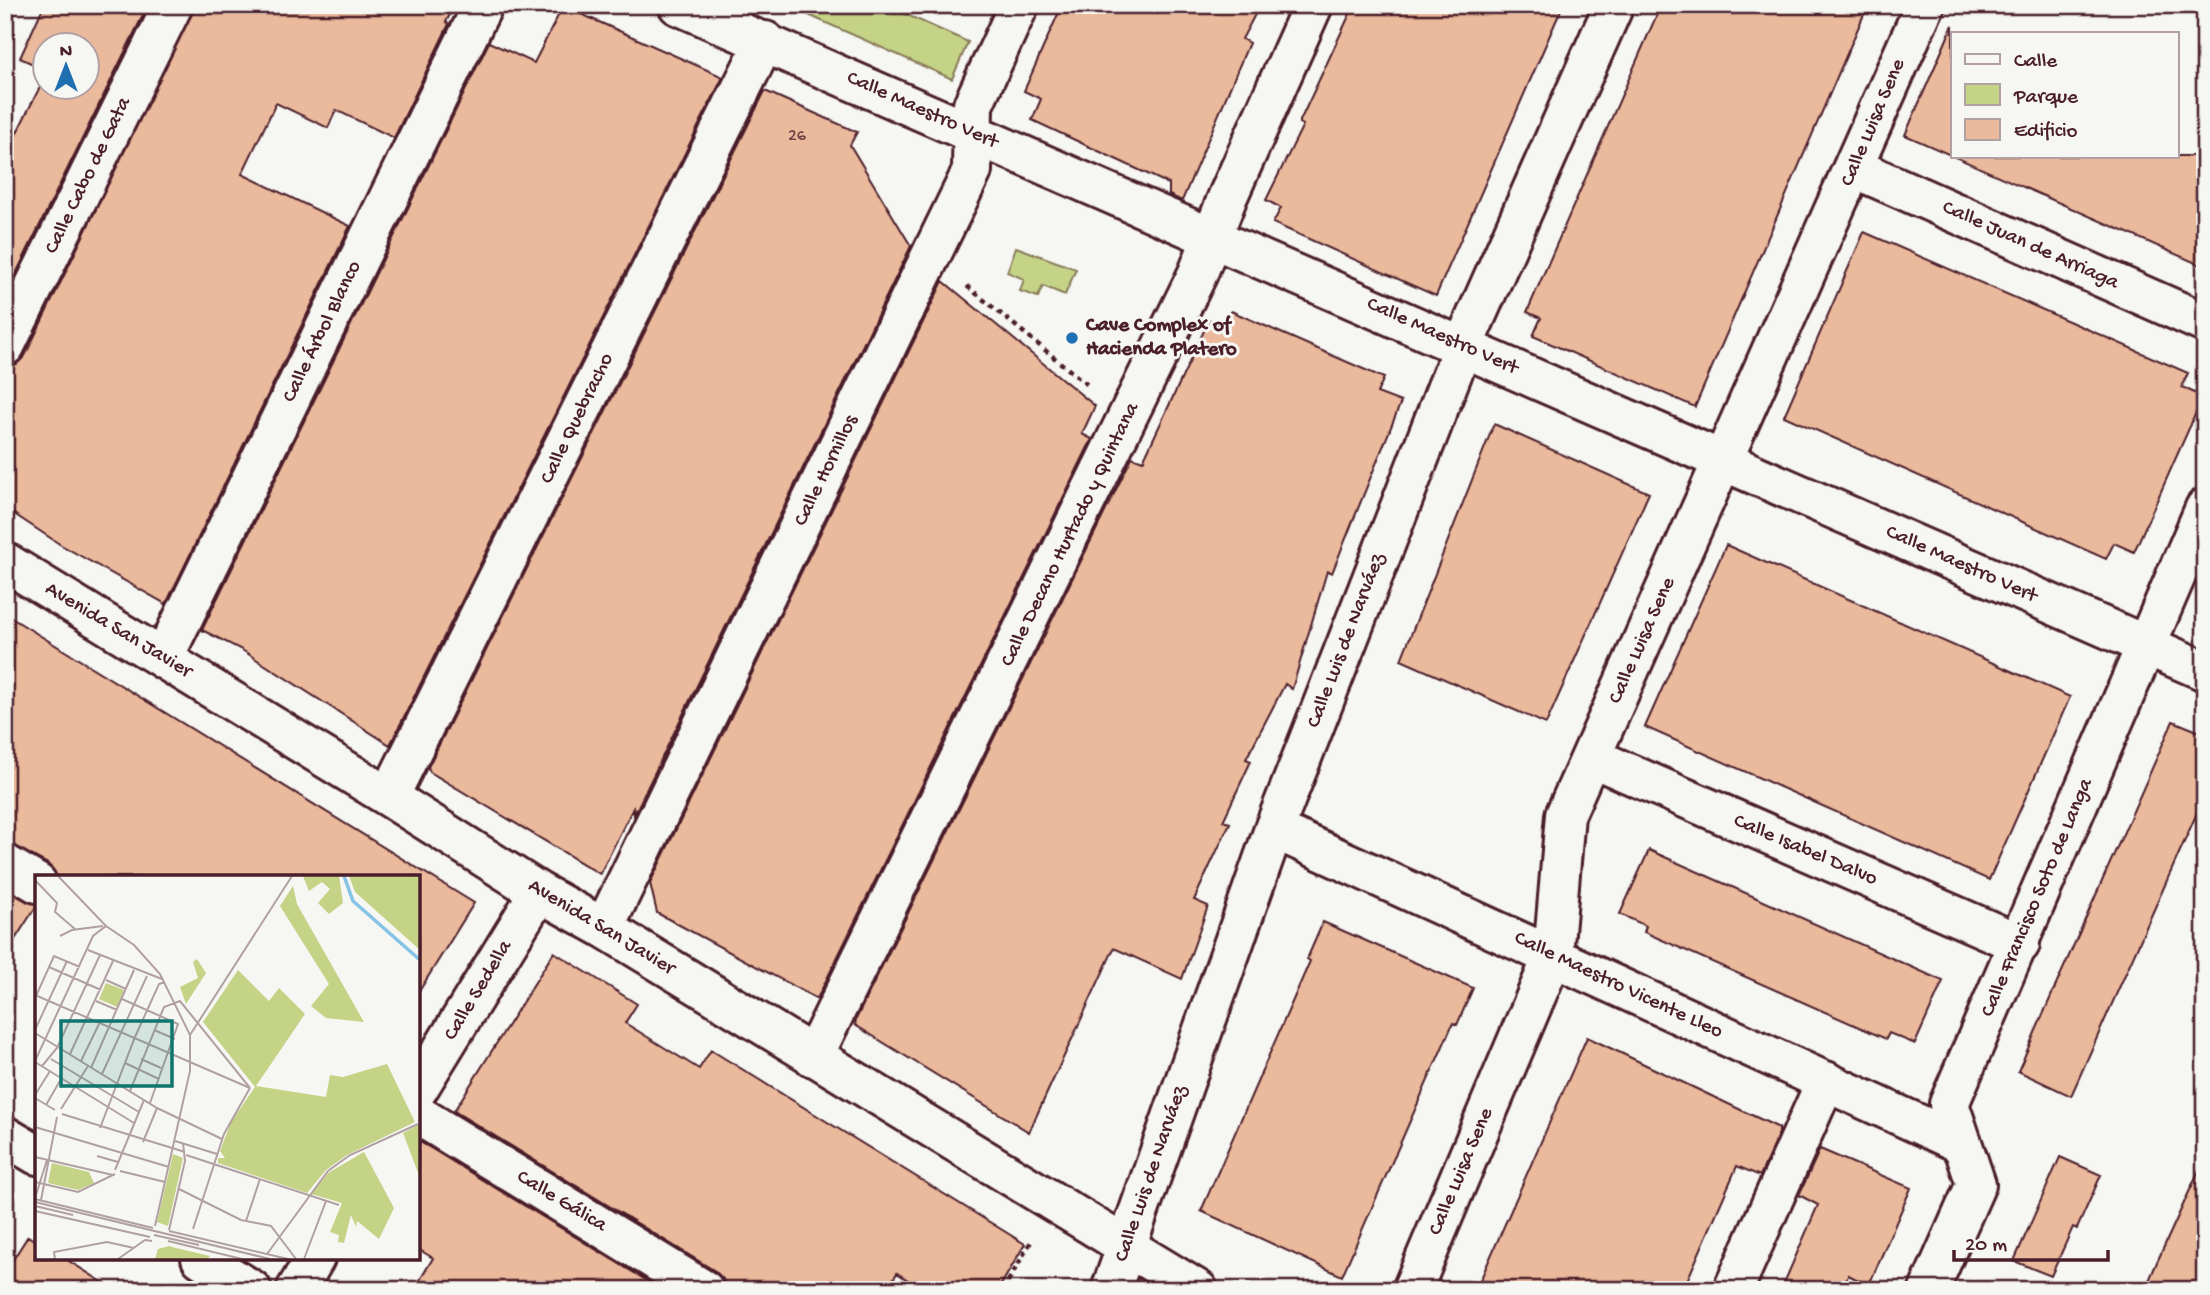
<svg xmlns="http://www.w3.org/2000/svg" width="2210" height="1295" viewBox="0 0 2210 1295" font-family="'Gochi Hand',sans-serif">
<style>
.green{fill:#c5d387;stroke:#887959;stroke-width:2}
.building{fill:#ebb99c;stroke:#4a1f2b;stroke-width:2}
.lines{fill:none;stroke-linecap:round;stroke-linejoin:round}
.street-casing{stroke:#4a1f2b;stroke-width:44}
.path{stroke:#4a1f2b;stroke-width:4.5;stroke-dasharray:5 5;stroke-linecap:butt}
.street{stroke:#f6f6f2;stroke-width:38}
.poi-dot{fill:#1f6fb2;stroke:#f6f6f2;stroke-width:2.5}
.labels{text-anchor:middle;dominant-baseline:central;stroke-width:6;stroke-linejoin:round;paint-order:stroke}
.number-label{font-size:18px;fill:#724647}
.street-label{font-size:21px;fill:#4a1f2b;stroke:#f6f6f2}
.poi-label{font-size:21px;font-weight:bold;fill:#4a1f2b;stroke:#f6f6f2;text-anchor:start}
.inset-river{fill:none;stroke:#86c4e6;stroke-width:3.5}
.inset-road{fill:none;stroke:#b1a0a2;stroke-width:2}
.view{fill:#0f766e;fill-opacity:0.15;stroke:#0f766e;stroke-width:3.5}
.inset-edge{fill:none;stroke:#4a1f2b;stroke-width:3.5}
</style>
<rect width="100%" height="100%" fill="#f6f6f2"/>
<filter id="ink" filterUnits="userSpaceOnUse"><feTurbulence type="fractalNoise" baseFrequency=".0143" numOctaves="2"/><feDisplacementMap in="SourceGraphic" scale="14" xChannelSelector="R" yChannelSelector="G"/><feConvolveMatrix kernelMatrix="1 2 1 2 8 2 1 2 1" color-interpolation-filters="sRGB"/></filter>
<g filter="url(#ink)">
<path class="green" d="M786,5h29l13,6 3,-6h54l83,37 -16,37z
M1016,247l60,22 -11,26 -22,-9 -5,11 -18,-6 4,-12 -17,-7z"/>
<path class="building" d="M44,5h104l-143,291v-140l41,-81v13h42v-42h-42v24l-26,-12z
M195,5h260l-9,17 3,2 -55,114 -58,-28 -8,18 -52,-25 -34,71 108,52 -184,378 -105,-59 -56,-37v-140l12,-4 8,-8z
M1062,5h198l-18,34 7,4 -67,158 -13,-6v-11l-137,-64 9,-21 -17,-8z
M1354,5h209l-127,291 -163,-73 8,-15 -15,-8 37,-75 -4,-2z
M1661,5h207l-173,402 -162,-71 8,-18 -14,-6z
M563,6l160,71 -333,668 -148,-95 -40,-20 287,-588 45,21z
M1953,25v131h252v111l-300,-132z
M765,91l92,41 -7,13 61,101 -277,569 -1,-7 -33,66 -170,-102 -2,-5z
M1864,232l324,141 -6,14 21,10 -69,155 -20,-9 -8,16 -322,-143z
M943,281l152,125 -13,28 10,5 -275,560 -160,-86 -7,-30z
M1231,311l153,67 -7,15 24,9 -69,171 -5,-2 -35,118 -7,-5 -39,75 5,2 -28,60 7,2 -36,77 14,6 -26,73 -68,-31 -85,184 -174,-107 1,-6 276,-562 11,4 66,-141 15,6z
M1494,424l155,69 -103,231 -145,-64z
M1726,545l344,152 -81,183 -344,-153z
M5,614l469,289 -56,90v-116h-361l-9,-13 -43,-22z
M2173,721l32,13v61l-134,301 -53,-25z
M1649,850l294,131 -28,63 -26,-11 -3,6 -242,-107 2,-6 -26,-12z
M5,890l32,15 -32,50z
M1323,922l150,66 -16,37 -4,-2 -111,253 -141,-65 109,-250 -3,-2z
M554,952l83,52 -12,19 74,46 12,-19 314,194 -27,46h-75l-26,-17 -10,17h-161l-3,-11 -8,-8 -261,-160z
M1587,1037l192,91v5l-19,43 -23,-10 -54,124h-207z
M418,1141l14,8 230,141h-248l19,-32 -15,-9z
M1820,1149l91,39 -42,97 -21,-10 -5,15h-62l37,-85 -19,-10z
M2060,1157l41,18 -24,54 -4,-2 -22,49 -37,-15z
M2205,1157v133h-60l12,-28z
M28,1236l9,6v16h27l51,32h-110v-18z"/>
<g class="lines">
<defs>
<path id="street" d="M678,5l1527,666
M1854,168l351,155
M5,346l168,-341
M5,562l384,235 150,95 65,36 594,362
M163,659l320,-654
M1591,757l429,187
M389,797l376,-756
M1274,829l688,315
M5,864l32,19
M604,928l368,-757 1,-66 46,-100
M813,1057l385,-784 30,-77 85,-191
M418,1089l121,-197
M418,1115l286,175
M5,1136l32,19
M201,1258l51,32
M296,1290l19,-32
M1111,1290l163,-461 189,-483 151,-341
M1412,1290l141,-334 12,-141 360,-810
M1733,1290l93,-209
M1929,1290l47,-106 -27,-80 256,-596"/>
</defs>
<use href="#street" class="street-casing"/>
<path class="path" d="M967,286l123,101
M1003,1290l29,-50"/>
<use href="#street" class="street"/>
</g>
</g>
<circle class="poi-dot" cx="1072" cy="338" r="7"/>
<g class="labels">
<g class="number-label">
<text x="797" y="136">26</text>
</g>
<g class="street-label">
<text transform="translate(922 111) rotate(24)">Calle Maestro Vert</text>
<text transform="translate(1874 123) rotate(-67)">Calle Luisa Sene</text>
<text transform="translate(89 176) rotate(-64)">Calle Cabo de Gata</text>
<text transform="translate(2030 246) rotate(24)">Calle Juan de Arriaga</text>
<text transform="translate(323 332) rotate(-64)">Calle Árbol Blanco</text>
<text transform="translate(1442 337) rotate(24)">Calle Maestro Vert</text>
<text transform="translate(578 419) rotate(-64)">Calle Quebracho</text>
<text transform="translate(827 471) rotate(-64)">Calle Hornillos</text>
<text transform="translate(1071 535) rotate(-64)">Calle Decano Hurtado y Quintana</text>
<text transform="translate(1961 565) rotate(24)">Calle Maestro Vert</text>
<text transform="translate(118 631) rotate(31)">Avenida San Javier</text>
<text transform="translate(1347 641) rotate(-69)">Calle Luis de Narváez</text>
<text transform="translate(1643 641) rotate(-66)">Calle Luisa Sene</text>
<text transform="translate(1805 851) rotate(23)">Calle Isabel Dalvo</text>
<text transform="translate(2038 898) rotate(-67)">Calle Francisco Soto de Langa</text>
<text transform="translate(601 928) rotate(31)">Avenida San Javier</text>
<text transform="translate(1618 986) rotate(25)">Calle Maestro Vicente Lleo</text>
<text transform="translate(479 991) rotate(-59)">Calle Sedella</text>
<text transform="translate(1462 1172) rotate(-67)">Calle Luisa Sene</text>
<text transform="translate(1152 1174) rotate(-71)">Calle Luis de Narváez</text>
<text transform="translate(561 1202) rotate(31)">Calle Gálica</text>
</g>
<g class="poi-label">
<text x="1086" y="326">Cave Complex of<tspan x="1086" dy="24">Hacienda Platero</tspan></text>
</g>
</g>
<g transform="translate(35 875)">
<rect width="385" height="385" fill="#f6f6f2"/>
<path d="M268,1h36l4,27 -14,11 -11,-11 12,-14 -8,-7 -13,9zM314,1h71v74l-65,-58zM258,11l4,18 67,118 -38,-4 -15,-12 18,-22 -49,-78zM162,84l9,14 -20,31 -6,-17 18,-9 -5,-16zM203,95l31,31 10,-13 26,26 -49,72 70,11 4,-22 13,2 44,-13 28,58 -68,33 -21,15 -19,23 -89,-30v-5h7l-5,-7 11,-29 24,-35 -52,-65zM71,108l18,7 -7,17 -18,-8zM385,249v54l-17,-45zM329,277l30,56 -15,31 -22,-18 -1,6 -5,-12 -7,28 -6,-1 1,-7 -9,-3 12,-29 -31,-9 17,-21zM138,279l10,4 -15,68 -11,-4zM17,288l37,9 5,11 -16,7 -30,-7zM134,371l7,2 34,8 -3,3h-52l3,-10z" fill="#c5d387"/>
<path class="inset-river" d="M309,1l9,25 67,59"/>
<path class="inset-road" d="M23,1l48,50 28,19 26,29 30,61v36l-35,155M0,5l22,23 -2,9 20,17M25,61l12,-6 31,-4M53,75l74,29M14,92l52,23M71,105l20,9M0,120l215,93M1,121l18,-40 26,11M87,124l56,25 -28,79M61,126l21,9M0,155l32,-69M119,155l21,9M0,158l122,75 65,31M155,160l102,-159M35,179l43,-93M16,184l88,53M106,184l20,9M0,186l58,-125 13,-10M46,186l18,-37M0,187l99,61M90,188l34,16M7,191l15,-18 43,-93M56,193l43,-98M67,199l45,-98M95,216l34,-84 16,-6 70,87M0,220l15,-24M0,223l20,12M11,230l15,-26M26,234l27,-43M27,239l123,38M0,252l134,40M65,253l35,-91 24,-53 6,-2M140,266l42,13M108,267l14,-34M151,280l153,50M62,281l21,6M0,282l78,18M80,295l29,-70M85,296l45,11M0,307l43,10 37,-18M144,314l62,31 30,6 25,33M0,323l12,-38M0,324l118,29M6,325l16,-83M0,327l235,57M0,331l38,9M0,336l115,26M211,346l14,-42M158,354l31,-95 26,-46M134,355l16,-69 -2,-18M134,356l119,28M119,360l45,10M133,366l74,18M232,379l61,-83 22,-16 68,-31M20,384l-1,-7 53,-10 27,6M83,384l27,-19 7,1M269,384l22,-58"/>
<path class="view" d="M26,146h111v65h-111z"/>
<rect width="385" height="385" class="inset-edge"/>
</g>
<rect width="2210" height="1295" fill="none" stroke="#f6f6f2" stroke-width="28"/>
<rect x="14" y="14" width="2182" height="1267" fill="none" stroke="#4a1f2b" stroke-width="2.5" filter="url(#ink)"/>
<rect x="1951" y="32" width="228" height="126" fill="#f6f6f2" stroke="#b1a0a2" stroke-width="2"/>
<rect x="1965" y="54" width="35" height="10" fill="#f6f6f2" stroke="#b1a0a2" stroke-width="2"/>
<text x="2014" y="66" font-size="21" fill="#4a1f2b">Calle</text>
<rect x="1965" y="84" width="35" height="21" fill="#c5d387" stroke="#b1a0a2" stroke-width="2"/>
<text x="2014" y="102" font-size="21" fill="#4a1f2b">Parque</text>
<rect x="1965" y="119" width="35" height="21" fill="#ebb99c" stroke="#b1a0a2" stroke-width="2"/>
<text x="2014" y="136" font-size="21" fill="#4a1f2b">Edificio</text>
<g transform="translate(66 66)"><circle r="33" fill="#f6f6f2" stroke="#b1a0a2" stroke-width="2"/>
<path d="M0-5L12 26L0 18L-12 26Z" fill="#1f6fb2"/>
<text y="-10" font-size="19" font-weight="bold" text-anchor="middle" fill="#4a1f2b">N</text>
</g>
<path d="M1954 1250v10h154v-10" fill="none" stroke="#4a1f2b" stroke-width="3.5"/>
<text x="1965" y="1250" font-size="21" fill="#4a1f2b" stroke="#f6f6f2" stroke-width="5" paint-order="stroke">20 m</text>
</svg>
